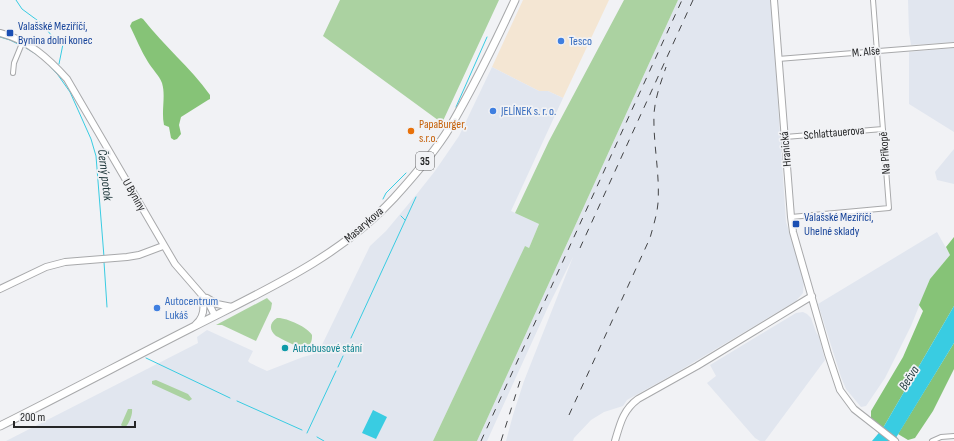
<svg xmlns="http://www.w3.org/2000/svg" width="954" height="441" viewBox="0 0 954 441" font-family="'Sofia Sans Condensed',sans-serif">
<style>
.commercial{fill:#f4e6d3}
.built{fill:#e1e6ef}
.green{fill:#abd2a1}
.forest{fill:#86c377}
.water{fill:#39cce2}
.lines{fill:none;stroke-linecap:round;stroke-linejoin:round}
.stream{stroke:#39cce2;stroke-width:1}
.street-casing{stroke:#a8a9ab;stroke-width:6}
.secondary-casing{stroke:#a8a9ab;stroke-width:8}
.primary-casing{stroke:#a8a9ab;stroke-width:9}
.street{stroke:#fff;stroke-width:4}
.secondary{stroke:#fff;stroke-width:6}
.primary{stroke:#fff;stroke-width:7}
.rail{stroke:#434446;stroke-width:1;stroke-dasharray:7 7;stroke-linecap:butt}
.transit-dot{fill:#1a4fb4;stroke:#f1f2f5;stroke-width:1.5}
.shop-dot{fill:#3f7fe0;stroke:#f1f2f5;stroke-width:1.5}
.food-dot{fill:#e8710a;stroke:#f1f2f5;stroke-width:1.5}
.culture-dot{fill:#0f9aa8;stroke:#f1f2f5;stroke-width:1.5}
.labels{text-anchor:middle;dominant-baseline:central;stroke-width:3.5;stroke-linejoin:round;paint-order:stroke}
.shield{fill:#f1f2f5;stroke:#626365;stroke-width:1}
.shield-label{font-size:11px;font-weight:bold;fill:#252627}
.transit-label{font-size:12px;fill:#164399;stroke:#f1f2f5;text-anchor:start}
.shop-label{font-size:12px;fill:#366cbe;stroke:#f1f2f5;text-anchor:start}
.street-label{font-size:12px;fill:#252627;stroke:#f1f2f5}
.food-label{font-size:12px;fill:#c56008;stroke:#f1f2f5;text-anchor:start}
.culture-label{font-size:12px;fill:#0d838f;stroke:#f1f2f5;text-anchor:start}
.water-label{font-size:13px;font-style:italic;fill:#223a3e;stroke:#f1f2f5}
</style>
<rect width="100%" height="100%" fill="#f1f2f5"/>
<path class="commercial" d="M523,0h86l-46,98 -15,-7h-9l-47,-24z"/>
<path class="built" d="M678,0h93l15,222 18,58 -1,13 -7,8 -117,70 -52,29 -4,6 -19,6 -13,8 -17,18 -1,3h-67l7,-26 11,-34 49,-124 -25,50 -61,134h-10z
M908,0h46v42l-43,3 -2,-12z
M954,48v84l-45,-28v-52z
M492,67l47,24h9l15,7 -52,113 28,13 -10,24 -4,-1 -92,194h-427l192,-98 -1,-6 10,-7 46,21 -5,10 2,2 17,8 36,-14 11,-3 6,-5 50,-103 16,-15 30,-36 19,-24 24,-35z
M954,149v35l-17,-4 -2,-8z
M937,232l13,23 -20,24 -19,47 -26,52 -19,28 -5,1 -15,-18 -5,-12 -23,-73z
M803,312l4,2 4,4 5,14 3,5 6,23 -60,81h-5l-5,-3 -48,-55 9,-7 -6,-11 86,-52z"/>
<path class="green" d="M340,0h159l-57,123 -119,-87z
M624,0h54l-201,441h-44l92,-195 4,2 10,-24 -24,-11 34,-72z
M267,298l5,5 -1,6 -15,32 -34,-16h-6z
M277,318c8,-1 31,9 35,17 1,23 -26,6 -36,1 -7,-6 -7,-13 1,-18z
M156,380l32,14 4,5 -3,2 -37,-17v-3z
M128,409h4c1,6 -4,17 -8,19l-3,-3z"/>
<path class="forest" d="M141,18l2,1c21,27 47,48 67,76v4l-2,1 -27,17 -2,8 2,9 -4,5 -3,1 -3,-2 -2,-11 -5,-2c-3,-14 2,-29 -2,-42 -3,-8 -10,-14 -14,-21 -7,-11 -12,-24 -18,-36l2,-4z
M954,237v69l-71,122 -12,-9v-8l32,-54 20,-46 -4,-6 11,-26 20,-24 -4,-8z
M954,343v26l-21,42 -18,27 -7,2 -10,-6z"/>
<path class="water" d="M954,306v37l-60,98h-22l11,-13z
M373,410l14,7 -11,22 -14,-6z"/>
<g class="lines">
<path class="stream" d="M16,0l6,9 19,14 11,13 10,5 1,3 -4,20
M0,37l10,3 10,5
M23,46l13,8
M49,65l9,10 12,17 21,47 5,17 8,101
M456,107l31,-70
M383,199l3,-6 20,-20
M401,216l4,4
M104,262l3,45
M351,338l65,-141
M146,358l84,40
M338,367l5,-11
M237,401l65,29
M307,433l29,-62
M317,437l7,4"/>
<defs>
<path id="street" d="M778,59l176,-14
M13,73l1,-10 9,-22
M785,137l98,-8
M791,217l98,-9 -16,-208
M932,441l9,-4 13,-1"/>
<path id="secondary" d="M774,0l17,217 2,15 35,122 12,36 14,19 41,32
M0,33c28,7 48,25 67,46l108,185 33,38 7,14
M0,289l46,-22 19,-5 62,-5 12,-2 24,-9
M207,298l10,6 15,3
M196,324c8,-7 9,-16 6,-27
M615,441c5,-17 8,-31 23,-42l59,-33 115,-70"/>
<path id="primary" d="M0,426c64,-32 128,-66 191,-98 72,-37 148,-70 203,-130 20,-22 41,-46 56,-71 24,-41 45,-84 65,-127"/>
</defs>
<use href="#street" class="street-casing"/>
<use href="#secondary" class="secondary-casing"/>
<use href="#primary" class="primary-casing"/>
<use href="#street" class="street"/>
<use href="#secondary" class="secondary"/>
<use href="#primary" class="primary"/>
<path class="rail" d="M580,248l113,-248
M569,415l81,-177c3,-11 7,-23 8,-35 2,-30 -5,-59 -4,-89 1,-16 7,-32 12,-47
M481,441l201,-441
M501,441l19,-60"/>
</g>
<g class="transit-dot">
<rect x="6" y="29" width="8" height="8" rx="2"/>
<rect x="792" y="220" width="8" height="8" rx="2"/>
</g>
<g class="shop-dot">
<circle cx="561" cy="41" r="4"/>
<circle cx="493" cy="111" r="4"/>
<circle cx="157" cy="308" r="4"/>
</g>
<circle class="food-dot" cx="411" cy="131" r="4"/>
<circle class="culture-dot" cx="285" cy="348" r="4"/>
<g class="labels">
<rect class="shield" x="416" y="152" width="18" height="18" rx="3"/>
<g class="shield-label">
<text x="425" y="161">35</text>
</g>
<g class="transit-label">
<text x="18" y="26">Valašské Meziříčí,<tspan x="18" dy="14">Bynina dolní konec</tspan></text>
<text x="804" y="217">Valašské Meziříčí,<tspan x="804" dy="14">Uhelné sklady</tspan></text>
</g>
<g class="shop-label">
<text x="569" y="41">Tesco</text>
<text x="501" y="111">JELÍNEK s. r. o.</text>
<text x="165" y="301">Autocentrum<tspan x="165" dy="14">Lukáš</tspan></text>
</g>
<g class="street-label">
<text transform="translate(866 52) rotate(-5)">M. Alše</text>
<text transform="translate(834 133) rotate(-5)">Schlattauerova</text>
<text transform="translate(786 149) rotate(-95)">Hranická</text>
<text transform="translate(885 153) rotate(-94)">Na Příkopě</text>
<text transform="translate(134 195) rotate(60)">U Byniny</text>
<text transform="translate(364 225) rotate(-41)">Masarykova</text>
</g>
<g class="food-label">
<text x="419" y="124">PapaBurger,<tspan x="419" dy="14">s.r.o.</tspan></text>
</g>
<g class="culture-label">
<text x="293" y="348">Autobusové stání</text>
</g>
<g class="water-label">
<text transform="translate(105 175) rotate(83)">Černý potok</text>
<text transform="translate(909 378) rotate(-58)">Bečva</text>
</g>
</g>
<path d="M14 421v6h121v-6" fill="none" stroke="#252627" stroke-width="2"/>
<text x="20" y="421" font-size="12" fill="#252627" stroke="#f1f2f5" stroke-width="3" paint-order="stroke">200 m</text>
</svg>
